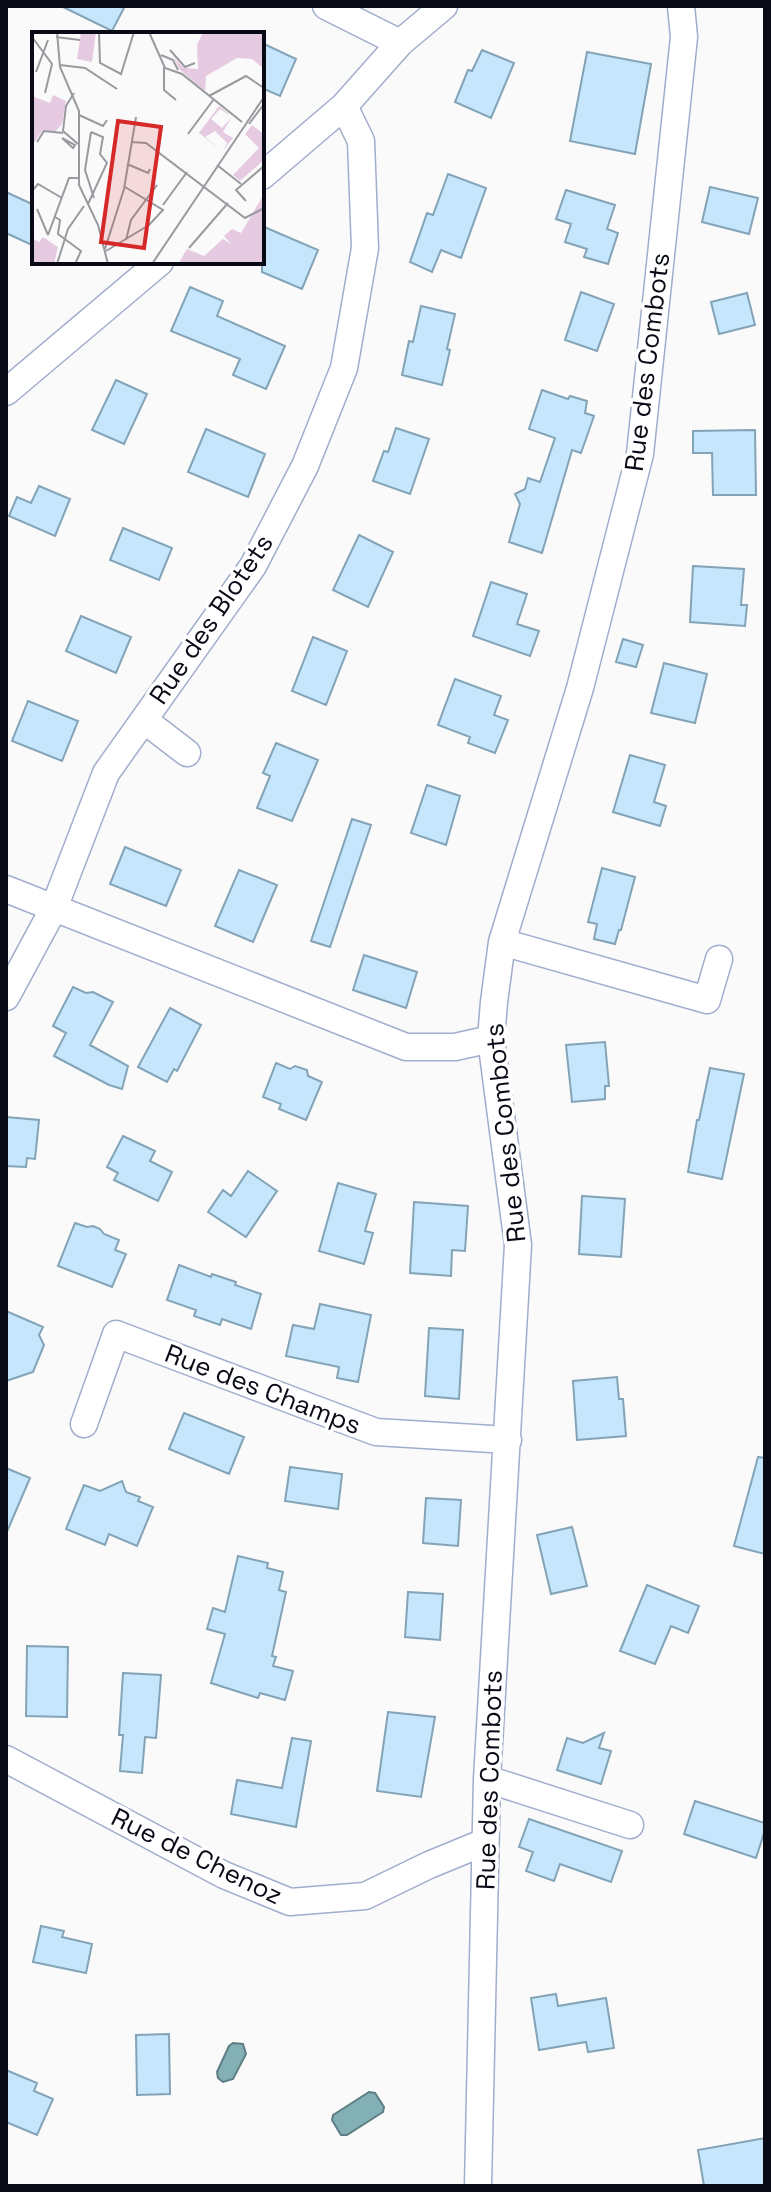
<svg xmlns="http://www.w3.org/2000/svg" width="771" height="2192" viewBox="0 0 771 2192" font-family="'Space Grotesk',sans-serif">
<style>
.water{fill:#83b0b5;stroke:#5e7e85;stroke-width:2}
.building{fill:#c5e6fc;stroke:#83a3b7;stroke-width:2}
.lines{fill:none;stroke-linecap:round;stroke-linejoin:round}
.minor-casing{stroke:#a1adcc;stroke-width:29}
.minor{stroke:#fff;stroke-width:26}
.labels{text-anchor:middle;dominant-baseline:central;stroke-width:7;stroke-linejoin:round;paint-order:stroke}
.street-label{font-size:26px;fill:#080b16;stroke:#fff}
.inset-road{fill:none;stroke:#999a9f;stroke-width:2}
.view{fill:#d62828;fill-opacity:0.15;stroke:#d62828;stroke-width:4}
.inset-edge{fill:none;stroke:#080b16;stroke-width:4}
</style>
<rect width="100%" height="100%" fill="#fafafa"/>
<path class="water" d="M233,2043l10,1 3,10 -13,25 -10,3 -5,-4 -1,-6 12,-26z
M369,2092l6,1 9,14 -1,5 -36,23h-6l-9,-15 1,-5z"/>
<path class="building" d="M61,6h64l-13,25z
M262,43l34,16 -16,37 -18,-8z
M482,50l32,13 -23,55 -36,-16 13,-32 4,1z
M587,52l64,12 -16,90 -65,-13z
M448,174l38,14 -25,70 -20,-8 -9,22 -22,-10 17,-49 6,2z
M710,187l48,11 -9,36 -47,-12z
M566,190l49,15 -8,24 11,4 -10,31 -24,-7 3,-8 -22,-7 6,-18 -15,-5z
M6,192l28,13v41l-28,-13z
M262,226l56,24 -16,39 -40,-17z
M190,287l33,14 -6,15 68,30 -19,43 -33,-14 7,-16 -69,-28z
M581,292l33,12 -17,47 -32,-11z
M747,293l8,32 -36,9 -8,-32z
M421,306l34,8 -8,35 3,1 -8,35 -40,-10 7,-34 4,1z
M116,380l31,14 -23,50 -32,-14z
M542,390l26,9 2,-3 17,5 -2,12 9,3 -13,37 -9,-3 -30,103 -33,-11 11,-38 -5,-10 10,-5 3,-11 12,4 15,-44 -26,-9z
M396,428l33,11 -19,55 -37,-13 11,-30 4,1z
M206,429l59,25 -17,43 -60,-25z
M755,430l1,65h-43l-1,-42h-19v-22z
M39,486l31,13 -15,37 -46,-20 8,-19 14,6z
M123,528l49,20 -13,32 -49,-20z
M359,535l34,17 -25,55 -35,-17z
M693,566l51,3 -3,36h6l-2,21 -55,-4z
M491,582l36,12 -10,30 22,7 -9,25 -57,-20z
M81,616l50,21 -15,36 -50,-22z
M313,637l34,14 -21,54 -34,-14z
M623,639l20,6 -7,22 -20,-5z
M664,663l43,11 -12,49 -44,-10z
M455,679l46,17 -7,19 14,5 -13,33 -27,-10 2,-6 -32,-12z
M28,701l50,20 -16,40 -50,-20z
M276,743l42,17 -26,61 -35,-13 13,-32 -7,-3z
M630,755l35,10 -11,37 12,4 -6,20 -47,-14z
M427,785l33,11 -14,49 -35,-12z
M352,819l19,6 -41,122 -19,-6z
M125,847l56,23 -15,36 -56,-22z
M602,868l33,9 -14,53h-2l-4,14 -21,-5 3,-15 -9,-2z
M239,870l38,15 -24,57 -38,-16z
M364,955l53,17 -11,36 -53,-18z
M73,987l13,6 7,-1 20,10 -23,43 38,21 -6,23 -13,-4 -55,-29 12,-23 -13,-7z
M170,1008l31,17 -24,46 -3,-2 -7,13 -29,-15z
M605,1042l4,44h-4v13l-33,3 -6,-57z
M276,1063l14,6 5,-3 12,4 1,6 14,6 -16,38 -27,-11 2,-5 -18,-7z
M710,1068l34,6 -22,105 -34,-7 9,-52h2z
M6,1117l33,3 -4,39 -8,-1 -1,9 -20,-1z
M123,1136l32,15 -5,10 22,11 -14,29 -44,-21 4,-7 -11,-6z
M248,1171l29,20 -31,46 -38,-25 15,-22 8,6z
M338,1183l38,11 -11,37 8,2 -9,31 -45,-13z
M582,1196l43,3 -4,58 -42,-3z
M414,1202l54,4 -3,45 -13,-1 -1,26 -41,-3z
M75,1223l12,4 6,-1 7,3 4,5 15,6 -4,10 11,4 -14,33 -54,-21z
M179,1265l32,12 1,-3 24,8 -1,3 26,9 -10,35 -29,-10 -2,6 -26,-9 2,-6 -29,-10z
M320,1304l51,11 -13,67 -21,-4 2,-11 -53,-11 7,-31 21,4z
M6,1311l37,16 -4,8 5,10 -11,27 -27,9z
M429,1328l34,2 -4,69 -34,-3z
M617,1377l2,22h4l3,37 -49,4 -4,-59z
M184,1413l60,24 -15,37 -60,-25z
M758,1457l7,1v96l-31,-8z
M290,1467l52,7 -4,35 -53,-8z
M6,1468l24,10 -24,56z
M122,1481l4,11 14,5 -2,4 15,6 -16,39 -28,-12 -4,11 -39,-16 18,-44 16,6z
M426,1498l35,2 -3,46 -35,-3z
M572,1527l15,59 -36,8 -14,-59z
M238,1556l30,7 -1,5 16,4 -4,18 7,2 -14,64 4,1 -3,9 20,5 -8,29 -25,-7 -2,5 -47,-15 14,-49 -18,-5 6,-21 12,4z
M647,1585l52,21 -11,27 -17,-7 -16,38 -35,-13z
M408,1592l35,2 -3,46 -35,-3z
M27,1646l41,1 -1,70 -41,-1z
M123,1673l38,2 -5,63 -11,-1 -3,36 -22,-2 3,-36h-4z
M388,1712l47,5 -14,80 -44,-6z
M604,1733l-5,15 12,3 -10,33 -44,-14 10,-32 16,5z
M292,1738l19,3 -15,86 -65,-13 6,-34 45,8z
M695,1801l70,22v7l-9,28 -72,-24z
M529,1819l93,32 -11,31 -51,-18 -6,17 -28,-10 7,-19 -14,-5z
M41,1926l23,5 -2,6 30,7 -6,29 -53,-11z
M556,1994l2,12 48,-8 8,50 -26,4 -2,-10 -47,8 -8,-52z
M169,2034l1,60 -33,1 -1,-60z
M6,2070l31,13 -3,8 19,8 -16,36 -31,-13z
M765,2138v48h-61l-6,-36z"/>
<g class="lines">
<defs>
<path id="minor" d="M326,6l74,37
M262,176l82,-70 56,-63 44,-37
M6,392l154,-130
M144,720l43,33
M6,889l400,158h49l36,-8
M502,942l205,58 12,-41
M6,997l48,-89 52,-135 147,-207 52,-100 39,-98 21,-120 -4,-107 -17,-35
M84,1424l32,-90 260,98 132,8
M6,1759l218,116 66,27 75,-6 64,-31 56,-23
M487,1779l143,46
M478,2186l9,-407 31,-534 -27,-206 3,-37 8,-60 78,-254 60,-234 44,-417 -3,-31"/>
</defs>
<use href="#minor" class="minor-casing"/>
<use href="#minor" class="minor"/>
</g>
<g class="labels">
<g class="street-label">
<text transform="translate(647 362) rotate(-83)">Rue des Combots</text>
<text transform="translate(211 619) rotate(-56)">Rue des Blotets</text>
<text transform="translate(505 1133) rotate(-96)">Rue des Combots</text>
<text transform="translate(263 1389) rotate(21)">Rue des Champs</text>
<text transform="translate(489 1780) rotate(-88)">Rue des Combots</text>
<text transform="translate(197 1856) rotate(26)">Rue de Chenoz</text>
</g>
</g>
<g transform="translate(32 32)">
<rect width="232" height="232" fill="#fafafa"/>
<path d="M49,0h15l-4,30 -15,-3zM171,0h61v37l-12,-10 -15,-1 -31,18 -1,15 -25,-21 -6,-12 10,10 14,1 -1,-24zM21,63l13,6 -4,23 -7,8 -12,-2 -11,15v-49l18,7zM187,74l10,8v1l-9,-6 -9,10 11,9 9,-10 -8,14 10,6 -10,12 4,-7 -12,-12 -10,6 19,16 -25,-20zM220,93l12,9v26l-24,21 -7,-6 26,-27 -14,-14zM232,162v70h-86l9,-15 17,7 19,-17 8,5 -7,-8 8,-7 9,4zM11,205l15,10 -4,17h-22v-26l7,4z" fill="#e6cae1"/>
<path class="inset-road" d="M25,0l3,35 19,44v74l19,40 10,39M67,0l1,31 21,11 13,-42M117,0l16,36 17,6 60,48M0,5l20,27 -7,29M24,5l24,3M138,18l15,17 10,-4M129,23l12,5 5,10M28,33l25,3 32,21M132,35v23l12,10M4,40l12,-32M42,61l-8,13 -3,25 15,13M177,64l37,-20 18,12M47,83l24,11 4,-6M217,92l15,-20M59,100l-6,38 9,28M156,102l26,-35M30,106l13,7 -2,3 -10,-9M5,110l7,-11 19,2M99,110l15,1 99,75 19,-10M95,132l21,9 2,-4M185,133l24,19M0,159l6,-7 24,14M214,169l-10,-11 28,-24M56,172l19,-41 -7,-9 3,-17 -12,-5M131,173l24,-33M5,177l11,26M23,185l5,3 -2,14 23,17 -6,13M16,203l21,-57h9M94,208l5,-20 26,-35M157,216l39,-45M73,217l19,-60 12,-72M74,219l43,-26 14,-15 -38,-23M25,232l11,-35 16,-23M120,232l112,-167"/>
<path class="view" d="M86,89l43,6 -17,121 -43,-6z"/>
<rect width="232" height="232" class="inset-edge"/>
</g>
<rect width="771" height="2192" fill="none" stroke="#080b16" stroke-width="16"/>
</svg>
